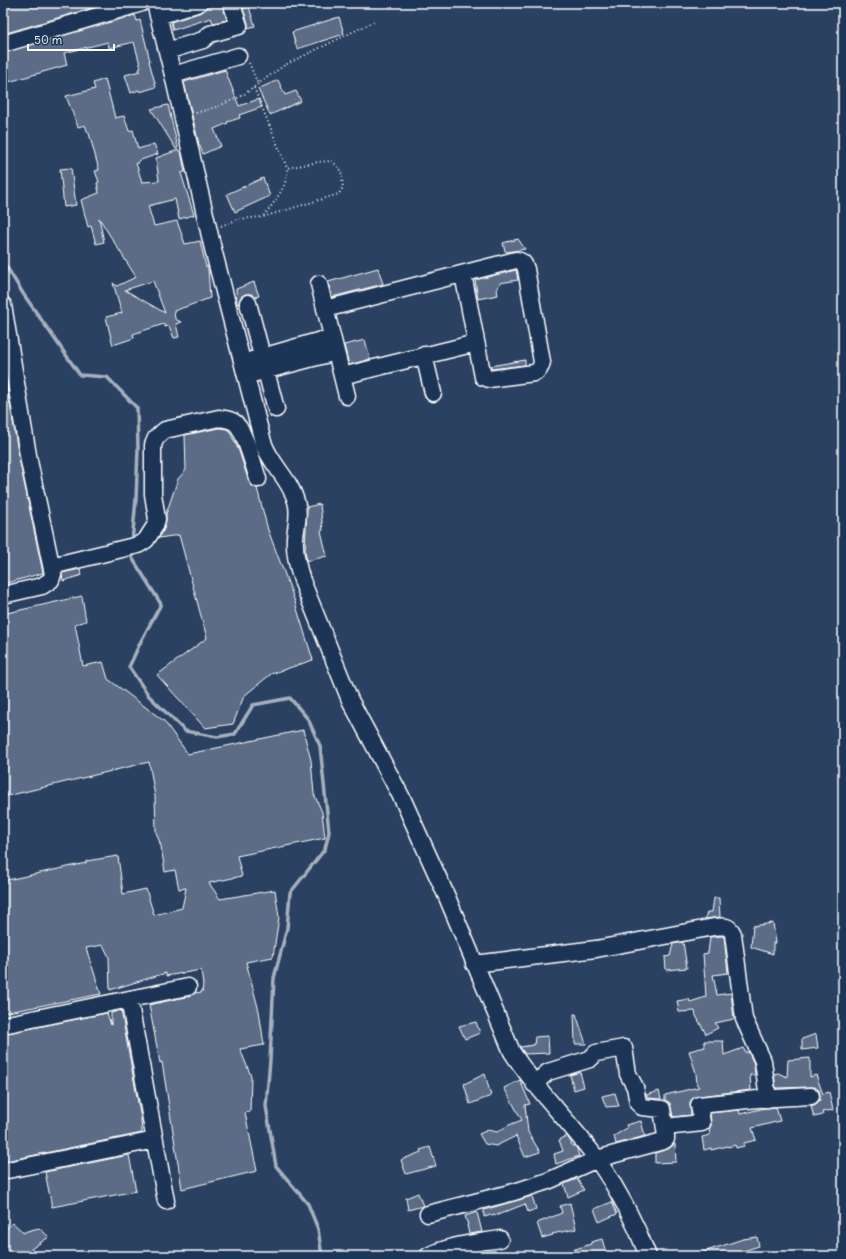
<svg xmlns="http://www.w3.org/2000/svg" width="846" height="1259" viewBox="0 0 846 1259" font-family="Delius,sans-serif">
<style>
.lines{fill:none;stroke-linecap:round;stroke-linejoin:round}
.stream{stroke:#a7b1be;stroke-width:3.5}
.building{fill:#5b6c86;stroke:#fff;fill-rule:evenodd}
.minor-casing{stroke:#fff;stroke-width:19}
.path{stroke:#fff;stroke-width:2;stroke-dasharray:1 3;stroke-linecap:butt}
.minor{stroke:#1d3557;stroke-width:16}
</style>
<rect width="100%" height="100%" fill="#2a4161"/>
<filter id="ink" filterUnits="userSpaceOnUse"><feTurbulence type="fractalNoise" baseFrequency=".025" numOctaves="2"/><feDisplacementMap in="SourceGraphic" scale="8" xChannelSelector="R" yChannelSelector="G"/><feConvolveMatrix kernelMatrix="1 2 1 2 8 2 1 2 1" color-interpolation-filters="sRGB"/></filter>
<g filter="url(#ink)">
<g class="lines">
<path class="stream" d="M3,261l21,34 56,80 27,2 30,31 1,41 -2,50 -4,43
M131,550v6l30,48 -20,37 -12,26 20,29 36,35 32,6 18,-3 18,-29 37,-7 18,21 12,27 9,86 -4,17 -35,44 -3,35 -13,50 -4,82 -4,46 10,60 32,38 10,25 4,27"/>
</g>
<path class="building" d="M3,3h105l-105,31z
M208,3h17l-1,8 3,9 -14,3 -2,-5 -38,12 -2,-8 31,-10 4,-3z
M249,7l6,19 -7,2v-5l-5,-14z
M135,15l2,6 3,-1 10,41h-1l7,26 -16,5 -1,-2 -8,3 -6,-18 15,-4 -1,-2 2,-1 -7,-26 -25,6 -1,-6 -44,11 3,12 -62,18 -2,-7v-23z
M339,17l5,17 -47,15 -5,-17z
M225,70l14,36 20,-7 3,8 -23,8 1,3 -13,4 1,1 -14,6 7,17 -18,8 -4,-10 -15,-62z
M105,79l10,39 9,-2 5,15 4,-1 5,19 16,-5 4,10 -20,7 1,2h-3l6,19 17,-1 -3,-23 22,-8v1h3l4,21 -4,1 13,42 -15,4 -4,-20 -27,7 6,20 23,-5 8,23 15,-3 6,26 2,-1v2l2,30 -36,13 1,8 6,3 -5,2 3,13 -5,1 -5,-12 -4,1 -1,-3 -31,10 1,4 -21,7 -2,-7 -5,-21 16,-4 -9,-30 4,3 19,-9 -37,-59 5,24 -8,2 -5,-18 -3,1 -7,-27 18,-7 -2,-10 2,-1 -4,-11 4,-1 -10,-37h-1l-3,-8 -7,2 -12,-31 29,-7 -2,-6zM153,281l12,32 -40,-23z
M278,80l7,15 11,-4 5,10 -31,14 -12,-26z
M168,105l10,43 -2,1 -25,-40z
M71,168l5,37 -12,2 -4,-38z
M263,178l7,18 -35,16 -8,-18z
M518,239l7,10 -18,3 -2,-1 -2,-8z
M378,268l5,16 -51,13 -4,-15z
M516,270l2,10 -18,3 -3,7 1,5 -20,4 -3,-19z
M254,282l5,14 -4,1 -4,-3h-6l-4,3 -2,7h-2l-1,-15z
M365,340l5,19 -21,6 -5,-20z
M525,360v5l-34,4 -1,-3z
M3,363l17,100 23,110 -40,11z
M219,428l8,1 3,3 9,19 10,31 3,4 5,2 11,42 25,66 20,64 -42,14 -27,22 -11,28 -28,4 -48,-53 50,-37 -28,-103 -20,3 5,-9 2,-8v-7l12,-35 8,-9 -1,-35z
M320,504l3,26 -2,1 6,25 -20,5 -2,-10 2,-44z
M80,569l2,6 -19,6 -1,-8z
M82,596l4,25 -11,3 8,42 20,-4 5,17 56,42 24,33 115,-24 8,30 3,34 8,18 3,26 -88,18 5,20 -33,7 11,16 55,-9 4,27 -6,40 -27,5 13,49 5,34 -24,4 11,27 -1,36 -5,1 12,58 -75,18 -20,-127 -2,1 -11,-58 41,-9 5,-3 7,-1 1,-8 -2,-14 -35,6v-3l-56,17 -1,-33 -6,-12 -17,3 15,46 -98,19v-132l83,-18v-2l32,-5 5,38 23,-5 8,26 28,-7 4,-20 -7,1 -4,-19 -10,2 -4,-26 -5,-14 -1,-36 -6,-34 -146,35v-183z
M714,898h5l1,19 -15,2 2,-7h5z
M773,923l3,20h-3v11l-22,-7 2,-21z
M722,936l2,1 4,36 -15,2 4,20 14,-2 3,26 -19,4 3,5 -12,6 -10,-18 -1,-5 -16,1 -2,-11 12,-2 1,3 16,-5 -3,-43 5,-1 2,-16z
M683,942l4,26 -21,2 -1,-13 5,-1 3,-12z
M121,1010l20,109 1,14 -136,28 -3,-10v-117l104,-21 4,12v-12z
M574,1014h2l10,30h-11z
M476,1022l4,11 -15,6 -6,-13z
M816,1034l2,14 -16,2v-11z
M548,1036l1,17 -24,1 -5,-7 14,-2 1,-8z
M704,1041h19l1,14 19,-7 3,5 2,-2 6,13 1,11h-5l1,15 -53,6 -5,2 -3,4 1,13 -18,2 -2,-10 -1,-4 -5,-3v-5l34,-8 -2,-2 -1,-12 -7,-22 16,-4z
M810,1058v19l6,-2 7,19 6,-2 4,18 -11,2 1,3 -9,2 -3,-11 5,-2 4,-4v-5l-1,-5 -4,-3h-5l-34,1 -2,-14 4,-1 9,4 1,-17z
M580,1072l4,15 -10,3 -4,-15z
M485,1074l6,22 -21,8 -6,-20z
M520,1080l10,24 -5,1 3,27 12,20 -15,5 -9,-21 -20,10 -11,-2 -6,-10 9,-4 9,2 12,-7 13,-5 -18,-32z
M659,1091l2,8 -13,-1 -2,-3z
M615,1093l4,13 -13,1 -4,-11z
M776,1107l4,14 -28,7 4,12 -12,3v3l-8,2 -1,-3 -7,2v-1l-17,4v-2l-7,2 -2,-13 8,-2 -1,-6 2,-3v-4l-1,-9 29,-3 1,4 25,-6z
M641,1121l4,15 -29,8 -2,-8 13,-8 -1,-3z
M567,1136l4,6 1,4h3l2,3 2,7 -23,8 -2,-10 9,-3 -4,-11z
M675,1144l1,18 -21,1v-10l13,-4z
M430,1147l6,19 -30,8 -5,-14 20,-8 -1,-2z
M129,1155l7,36 -84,16 -7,-35z
M577,1179l7,11 -16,7 -4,-13z
M418,1193l5,13 -15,4 -2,-12z
M532,1196l4,13 -8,3 -3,-8 -30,12v-2l-11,3v-7z
M612,1202l5,12 -18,8 -5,-13z
M570,1203l6,26 -24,5 1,1 -11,3 -5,-15 25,-10 -2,-7z
M477,1212l5,20 -13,2 -2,-9h1l-3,-9z
M13,1223l10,9v1l4,-2 12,-3 10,9 -18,12 2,3 -7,4h-23v-25z
M757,1237l2,9 -31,10h-31v-2l46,-15z
M602,1239l5,17h-14l-1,-2 -8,2h-23l-1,-2 31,-10v-2z"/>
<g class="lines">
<defs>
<path id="minor" d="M155,3l18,72 40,174 50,193c7,22 27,37 33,59 4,13 0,24 -1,37 -1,15 3,31 8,45l47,117 53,100 44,97 65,155c24,38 58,70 85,107 21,30 38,63 51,97
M158,16l41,-13
M3,44l139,-41
M167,51l36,-11 7,-6 29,-8 -6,-18 3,-5
M173,75l65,-19
M319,284l28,112
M248,303l28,106
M3,305l26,156 24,113 -2,6 -9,6 -39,9
M325,309l191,-49c6,1 8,3 10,9l16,93c-1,6 -3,9 -8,11l-45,6 -6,-2 -20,-103
M424,355l9,38
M252,360l80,-23
M256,373l80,-21
M342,376l134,-33
M52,566l86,-21 8,-5 9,-14 2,-7 -4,-25v-49l3,-7 9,-8 54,-12c5,1 10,1 15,4 10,6 20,45 24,57
M474,964l122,-15 118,-22c9,-1 15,-2 19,7l11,85 19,42 5,38
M129,999l37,202
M3,1025l185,-38
M665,1127l37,-4 -3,-18 59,-6 53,-3
M3,1171l152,-31
M428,1214l86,-22 34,-11 49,-22 66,-18 3,-2v-3l-4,-27 -20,-2 -4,-4 -3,-16 -7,-13 -4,-26 -28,5 -6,6 -42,13 -14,12
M428,1256c22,-11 48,-13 72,-17"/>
</defs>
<use href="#minor" class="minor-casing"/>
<path class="path" d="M249,63l9,21
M254,88l33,80c2,18 -14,35 -24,49
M196,113l20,-6 26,-11 27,-20 16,-11 90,-44
M221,226l18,-7 24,-2 76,-23 4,-7 -2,-17 -9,-9 -14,1 -31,6"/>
<use href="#minor" class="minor"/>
</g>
</g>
<rect width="846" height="1259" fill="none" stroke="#1d3557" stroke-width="16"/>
<rect x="8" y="8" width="830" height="1243" fill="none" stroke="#fff" stroke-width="1.5" filter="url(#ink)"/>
<path d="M28 44v6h86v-6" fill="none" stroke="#ffffff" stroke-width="2"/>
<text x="34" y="44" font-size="12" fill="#ffffff" stroke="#1d3557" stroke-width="3" paint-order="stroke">50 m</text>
</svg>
